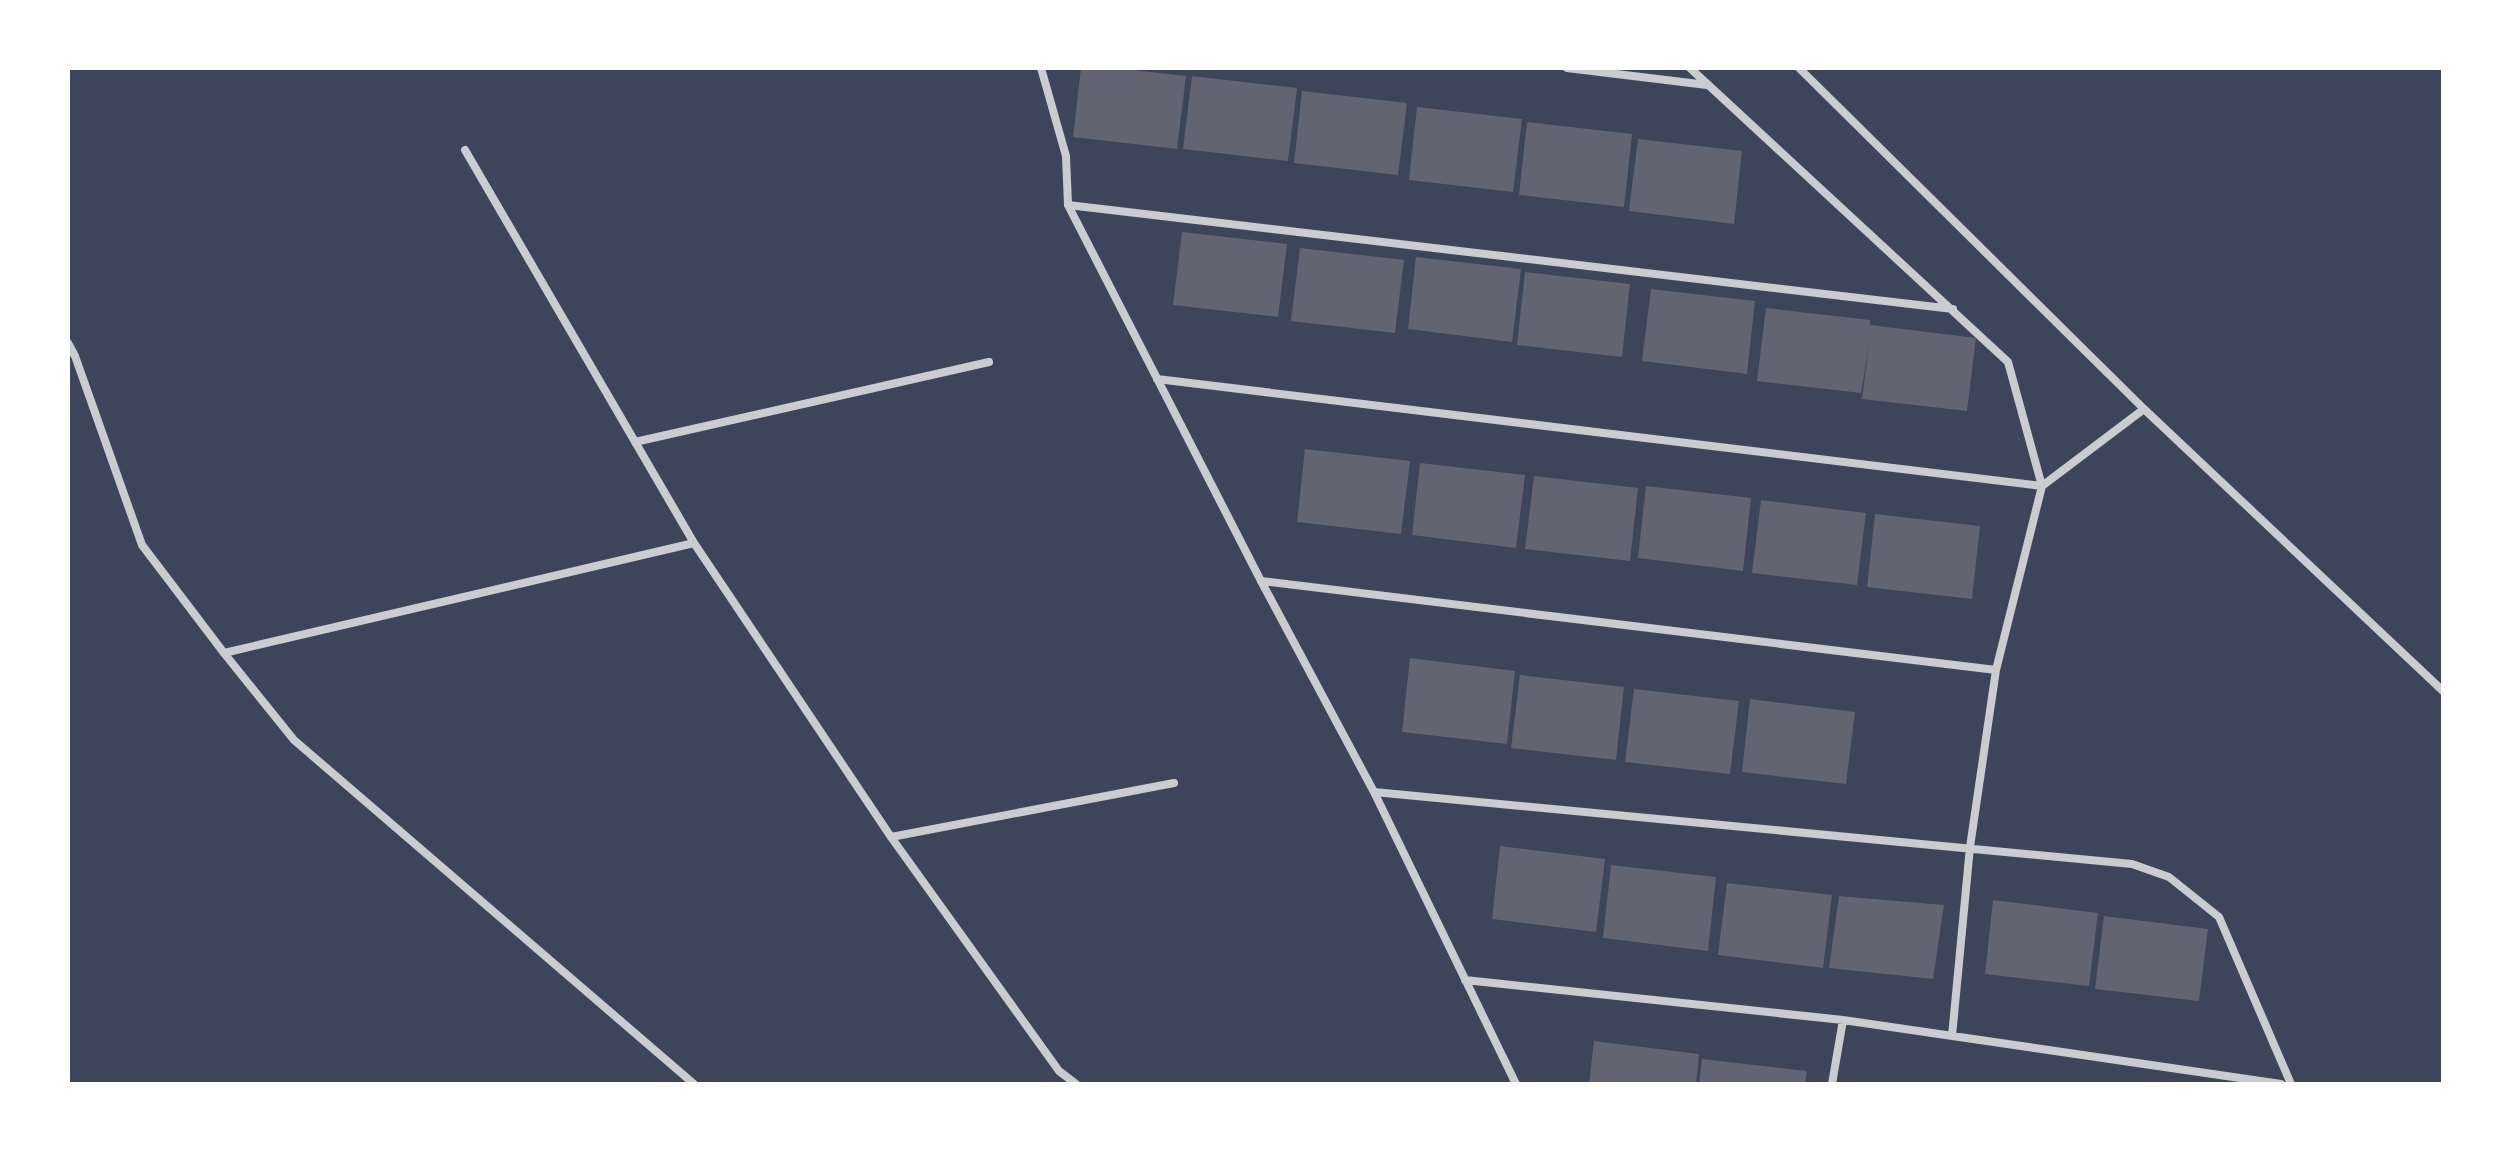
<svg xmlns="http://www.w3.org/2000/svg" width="2511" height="1152" viewBox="0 0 2511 1152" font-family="'Sofia Sans Condensed',sans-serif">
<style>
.green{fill:#3c4559}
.building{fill:#626471}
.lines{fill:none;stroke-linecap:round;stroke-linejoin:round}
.minor{stroke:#caccd0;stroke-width:8}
</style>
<rect width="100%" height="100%" fill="#2d3142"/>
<path class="green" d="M68,68h2375v1016h-2375z"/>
<path class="building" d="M1081,68h34l71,8 -9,73 -104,-12z
M1192,76l105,12 -9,73 -105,-12z
M1302,91l105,12 -9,72 -104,-12z
M1417,107l105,12 -9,73 -104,-12z
M1527,122l105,12 -8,73 -105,-12z
M1638,139l104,12 -8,73 -105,-13z
M1182,232l105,12 -9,73 -105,-12z
M1300,248l104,12 -9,73 -104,-12z
M1416,257l105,12 -9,73 -104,-13z
M1525,272l105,12 -8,73 -105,-12z
M1651,289l104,12 -8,73 -105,-13z
M1766,308l104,12v5l106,13 -9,73 -105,-12 7,-55 -8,49 -104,-12z
M1305,449l105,12 -9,73 -104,-12z
M1420,463l105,12 -9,73 -104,-13z
M1534,476l104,12 -8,73 -105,-12z
M1646,486l105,12 -8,73 -105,-13z
M1761,500l105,13 -9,72 -105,-12z
M1875,514l105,12 -8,73 -105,-12z
M1410,658l105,13 -8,73 -105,-12z
M1520,675l104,12 -8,73 -105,-12z
M1634,689l105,12 -9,73 -105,-12z
M1750,699l105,13 -9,72 -104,-12z
M1500,846l105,13 -9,73 -104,-13z
M1611,865l105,12 -8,74 -105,-13z
M1727,883l105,12 -9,73 -105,-13z
M1839,896l105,9 -11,74 -104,-11z
M1993,900l105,13 -9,73 -104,-12z
M2104,916l104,13 -9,72 -104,-12z
M1594,1041l105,13 -3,30h-107z
M1702,1059l105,12 -2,13h-106z"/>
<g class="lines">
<path class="minor" d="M1041,68l25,88 2,49 193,376 113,211 142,292
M1567,68l140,17
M1690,68l318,294 34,124 -46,184 -26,177 -18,189
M1799,68l345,341 299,282
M465,150l229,393 197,294 168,234 17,13
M1068,205l885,104
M68,343l7,13 67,189 82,108 70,87 400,344
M1157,379l885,107 102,-77
M635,442l354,-80
M1261,581l735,89
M224,653l470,-110
M1374,792l758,72 37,13 50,40 72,167
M891,837l283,-54
M1465,980l378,40 438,64
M1832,1084l11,-64"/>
</g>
<rect width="2511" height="1152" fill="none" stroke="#ffffff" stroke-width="140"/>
</svg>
